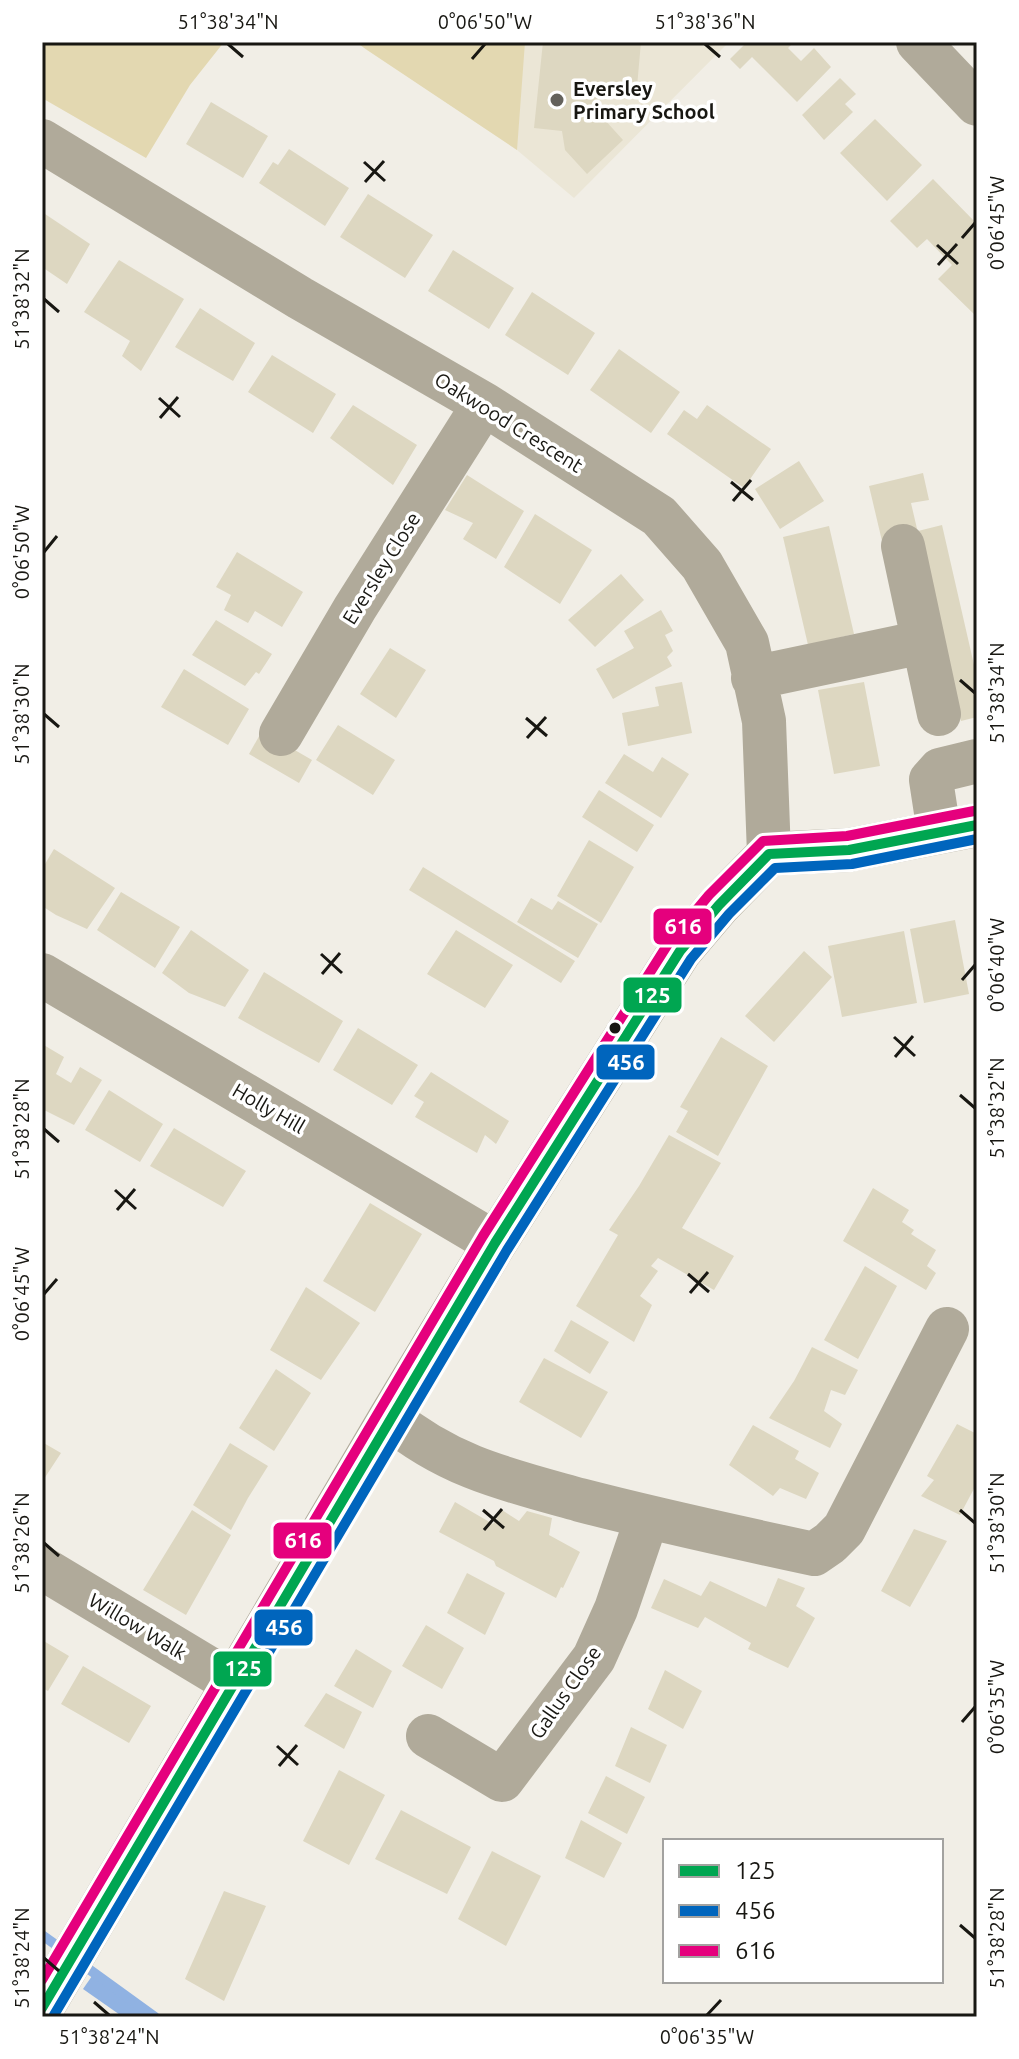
<svg xmlns="http://www.w3.org/2000/svg" width="1019" height="2059" viewBox="0 0 1019 2059" font-family="Ubuntu,sans-serif">
<style>
.built{fill:#ebe6d6}
.green{fill:#e3d8b1}
.water{fill:#90b2e2}
.lines{fill:none;stroke-linecap:round;stroke-linejoin:round}
.stream{stroke:#90b2e2;stroke-width:10}
.building{fill:#ddd7c1}
.minor{stroke:#b0aa9a;stroke-width:44}
.bus-1-casing{stroke:#fff;stroke-width:16}
.bus-2-casing{stroke:#fff;stroke-width:16}
.bus-3-casing{stroke:#fff;stroke-width:16}
.bus-1{stroke:#00a651;stroke-width:10}
.bus-2{stroke:#0065bd;stroke-width:10}
.bus-3{stroke:#e5007d;stroke-width:10}
.ticks{fill:none;stroke:#181712;stroke-width:3}
.poi-dot{fill:#64625c;stroke:#fff;stroke-width:3}
.bus-dot{fill:#181712;stroke:#fff;stroke-width:3}
.labels{text-anchor:middle;dominant-baseline:central;stroke-width:7;stroke-linejoin:round;paint-order:stroke}
.poi-label{font-size:20px;font-weight:bold;fill:#181712;stroke:#fff;text-anchor:start}
.street-label{font-size:20px;fill:#181712;stroke:#fff}
.line-badge{stroke:#fff;stroke-width:3}
.badge-label{font-size:22px;text-anchor:middle;font-weight:bold;fill:#fff}
.neatline{fill:none;stroke:#181712;stroke-width:3}
.ticks-label{font-size:20px;text-anchor:middle;fill:#181712}
</style>
<rect width="100%" height="100%" fill="#f1eee6"/>
<path class="built" d="M356,42h373l-155,156 -57,-48z"/>
<path class="green" d="M42,42h182l-34,43 -44,73 -104,-60z
M356,42h169l-8,108 -150,-100z"/>
<path class="water" d="M92,1976l58,41h-27l-40,-28z"/>
<g class="lines">
<path class="stream" d="M42,1935l21,15
M79,1962l76,55"/>
</g>
<path class="building" d="M543,42h98l-5,56 -38,-3 -2,24h8l19,21 -36,34 -22,-24 -3,-19 -28,-3z
M747,42h47l-6,6 13,13 13,-13 17,19 -34,35 -45,-45 -12,12 -10,-10z
M840,78l16,16 -11,10 8,8 -29,28 -22,-25z
M211,102l57,34 -25,42 -57,-34z
M875,119l47,46 -35,36 -47,-48z
M289,149l60,39 -24,38 -66,-43 14,-21 5,3z
M933,179l44,45v93l-39,-38 14,-14 -25,-26 -10,9 -27,-27z
M368,194l65,41 -28,43 -65,-41z
M42,212l48,32 -23,40 -25,-17z
M453,250l61,38 -25,41 -61,-38z
M119,260l65,39 -43,72 -19,-15 8,-15 -46,-29z
M532,292l63,41 -27,42 -63,-40z
M200,308l55,35 -22,38 -58,-34z
M619,349l61,43 -29,41 -61,-43z
M272,355l64,39 -23,39 -65,-41z
M353,405l64,40 -24,40 -63,-47z
M707,405l64,44 -27,39 -77,-54 17,-24 13,9z
M799,461l25,40 -44,28 -25,-40z
M923,473l6,27 -18,3 7,30 -36,8 -13,-55z
M467,475l57,36 -28,48 -33,-20 10,-16 -28,-13z
M535,514l57,36 -32,54 -56,-37z
M942,525l35,153v39l-16,4 -43,-190z
M829,526l25,108 -46,11 -25,-108z
M237,552l66,40 -21,35 -27,-16 -7,12 -24,-13 7,-15 -15,-8z
M621,574l23,26 -49,47 -27,-27z
M661,610l12,21 -8,4 8,16 -6,6 5,9 -59,33 -17,-30 38,-21 -10,-17z
M216,620l56,34 -13,20 -3,-2 -11,14 -53,-31z
M390,648l36,22 -30,48 -36,-24z
M184,669l65,40 -21,36 -67,-38z
M682,682l10,51 -64,13 -6,-33 37,-7 -4,-19z
M864,682l16,84 -46,8 -16,-84z
M338,725l57,35 -22,35 -57,-35z
M262,731l50,29 -13,23 -50,-29z
M624,754l29,18 9,-15 27,17 -28,44 -56,-35z
M599,790l55,35 -17,27 -55,-35z
M589,840l45,27 -33,56 -44,-27z
M54,849l61,39 -28,41 -31,-14 -14,-9v-37z
M423,867l152,94 -14,22 -152,-93z
M121,892l59,35 -25,41 -58,-38z
M531,898l21,12 6,-9 40,23 -20,34 -61,-36z
M955,920l14,74 -45,9 -14,-74z
M191,930l58,40 -24,37 -36,-14 -27,-20z
M456,930l57,35 -28,43 -58,-34z
M904,931l13,72 -75,14 -14,-71z
M804,951l28,26 -58,65 -29,-26z
M264,972l79,49 -24,42 -81,-45z
M358,1028l60,37 -26,40 -59,-35z
M721,1037l47,29 -50,90 -42,-24 12,-21 -8,-4z
M42,1044l22,13 -8,17 15,9 9,-16 22,13 -28,45 -32,-16z
M431,1072l78,49 -13,23 -11,-9 -8,18 -62,-36 9,-15 -10,-6z
M109,1090l54,34 -23,38 -55,-32z
M174,1128l72,43 -23,36 -73,-41z
M669,1135l52,28 -39,65 52,28 -20,34 -56,-32 -7,8 7,5 -18,25 12,9 -18,37 -58,-36 42,-71 -9,-5 30,-44z
M873,1188l36,22 -7,12 12,8 -3,4 25,16 -9,16 9,7 -10,17 -83,-49z
M370,1203l52,31 -47,78 -52,-31z
M865,1266l32,20 -39,73 -34,-19z
M306,1287l54,36 -39,57 -51,-30z
M571,1320l38,22 -19,32 -36,-23z
M812,1347l46,23 -13,25 -14,-5 -7,21 18,13 -12,24 -61,-30 25,-37z
M544,1358l64,34 -27,46 -62,-36z
M276,1369l35,24 -37,58 -35,-23z
M957,1424l20,10v49l-17,32 -39,-19 13,-16 -7,-4z
M753,1425l46,26 -4,8 24,14 -13,26 -26,-11 -7,8 -44,-31z
M42,1442l19,11 -19,29z
M230,1443l38,23 -20,32 -17,32 -38,-25z
M455,1502l38,22 9,-14 17,11 8,-10 25,7 -3,17 31,17 -17,36 -2,-1 -5,11 -60,-32 -2,-5 -55,-29z
M192,1510l39,25 -45,80 -43,-25z
M914,1529l33,12 -37,66 -29,-16z
M467,1573l38,20 -20,42 -38,-22z
M778,1578l27,10 -9,18 19,12 -27,50 -40,-19 3,-6 -46,-26 -7,11 -47,-20 13,-29 37,17 9,-15 56,26z
M426,1625l38,23 -22,41 -40,-23z
M42,1640l27,16 -21,35 -6,-3z
M356,1649l36,22 -19,37 -39,-22z
M83,1666l68,40 -22,37 -68,-39z
M665,1670l37,21 -19,38 -35,-20z
M326,1693l36,19 -18,37 -40,-23z
M631,1727l36,18 -17,38 -35,-17z
M339,1770l46,25 -36,70 -46,-24z
M606,1776l39,21 -18,37 -39,-21z
M401,1810l70,37 -24,47 -72,-35z
M581,1820l41,23 -18,35 -39,-20z
M492,1851l49,25 -35,70 -48,-27z
M224,1891l42,15 -42,95 -39,-22z"/>
<g class="lines">
<path class="minor" d="M918,42l59,62
M42,141l258,157 184,106 175,112 43,49 45,78 17,78 5,133
M903,546l36,168
M753,678l170,-36
M281,734l74,-126 129,-204
M939,832l-8,-52 9,-10 37,-9
M42,975l453,268
M390,1418c59,49 118,62 190,82 77,20 155,37 234,54l16,-11 14,-14 103,-200
M42,1568l191,115
M428,1736l74,44 92,-122 22,-49 31,-91
M42,2008l348,-590 105,-175 185,-292 39,-46 50,-51 80,-4 128,-25"/>
<defs>
<path id="bus-1" d="M42,2008l453,-765 185,-292 39,-46 50,-51 80,-4 128,-25"/>
<path id="bus-2" d="M54,2015l453,-765 184,-291 38,-45 46,-46 77,-4 125,-25"/>
<path id="bus-3" d="M42,1980l441,-744 185,-292 41,-49 54,-54 84,-5 127,-25"/>
</defs>
<use href="#bus-1" class="bus-1-casing"/>
<use href="#bus-2" class="bus-2-casing"/>
<use href="#bus-3" class="bus-3-casing"/>
<use href="#bus-1" class="bus-1"/>
<use href="#bus-2" class="bus-2"/>
<use href="#bus-3" class="bus-3"/>
</g>
<path class="ticks" d="M228,44l15,13M705,44l15,13M472,59l13,-15M364,162l21,19M365,182l19,-21M962,238l13,-15M937,245l21,19M938,265l19,-21M44,299l15,13M159,398l21,19M160,418l18,-21M731,482l22,18M733,501l18,-21M44,552l13,-16M960,680l15,13M44,714l15,13M526,718l21,18M527,738l19,-21M321,954l21,19M322,974l18,-21M962,980l13,-15M894,1037l21,19M895,1057l18,-21M960,1095l15,13M44,1129l15,13M115,1190l21,19M117,1210l18,-21M688,1274l21,18M690,1293l18,-21M44,1294l13,-15M483,1510l21,18M960,1510l15,13M484,1530l18,-21M44,1543l15,13M962,1722l13,-15M277,1746l21,19M279,1766l18,-21M960,1925l15,13M44,1958l15,13M94,2002l15,13M707,2015l14,-15"/>
<circle class="poi-dot" cx="557" cy="100" r="8"/>
<circle class="bus-dot" cx="615" cy="1028" r="7"/>
<g class="labels">
<g class="poi-label">
<text x="573" y="88">Eversley<tspan x="573" dy="23">Primary School</tspan></text>
</g>
<g class="street-label">
<text transform="translate(509 422) rotate(32)">Oakwood Crescent</text>
<text transform="translate(381 568) rotate(-58)">Eversley Close</text>
<text transform="translate(269 1108) rotate(30)">Holly Hill</text>
<text transform="translate(138 1626) rotate(31)">Willow Walk</text>
<text transform="translate(565 1692) rotate(-55)">Gallus Close</text>
</g>
</g>
<g class="line-badge">
<rect x="652" y="907" width="61" height="39" rx="8" fill="#e5007d"/>
<rect x="622" y="976" width="61" height="38" rx="8" fill="#00a651"/>
<rect x="595" y="1043" width="61" height="38" rx="8" fill="#0065bd"/>
<rect x="272" y="1521" width="61" height="39" rx="8" fill="#e5007d"/>
<rect x="253" y="1608" width="61" height="39" rx="8" fill="#0065bd"/>
<rect x="212" y="1650" width="61" height="38" rx="8" fill="#00a651"/>
</g>
<g class="badge-label">
<text x="683" y="934">616</text>
<text x="652" y="1003">125</text>
<text x="626" y="1070">456</text>
<text x="303" y="1548">616</text>
<text x="284" y="1635">456</text>
<text x="243" y="1676">125</text>
</g>
<rect width="1019" height="2059" fill="none" stroke="#ffffff" stroke-width="88"/>
<rect x="663" y="1839" width="280" height="144" fill="#ffffff" stroke="#a3a2a0" stroke-width="2"/>
<rect x="679" y="1865" width="40" height="12" fill="#00a651" stroke="#a3a2a0" stroke-width="2"/>
<text x="735" y="1879" font-size="24" fill="#181712">125</text>
<rect x="679" y="1905" width="40" height="12" fill="#0065bd" stroke="#a3a2a0" stroke-width="2"/>
<text x="735" y="1919" font-size="24" fill="#181712">456</text>
<rect x="679" y="1945" width="40" height="12" fill="#e5007d" stroke="#a3a2a0" stroke-width="2"/>
<text x="735" y="1959" font-size="24" fill="#181712">616</text>
<rect x="44" y="44" width="931" height="1971" class="neatline"/>
<g class="ticks-label">
<text x="228" y="29">51°38'34"N</text>
<text x="485" y="29">0°06'50"W</text>
<text x="705" y="29">51°38'36"N</text>
<text transform="translate(997 223) rotate(-90)" y="7">0°06'45"W</text>
<text transform="translate(22 299) rotate(-90)" y="7">51°38'32"N</text>
<text transform="translate(22 552) rotate(-90)" y="7">0°06'50"W</text>
<text transform="translate(997 693) rotate(-90)" y="7">51°38'34"N</text>
<text transform="translate(22 714) rotate(-90)" y="7">51°38'30"N</text>
<text transform="translate(997 965) rotate(-90)" y="7">0°06'40"W</text>
<text transform="translate(997 1108) rotate(-90)" y="7">51°38'32"N</text>
<text transform="translate(22 1129) rotate(-90)" y="7">51°38'28"N</text>
<text transform="translate(22 1294) rotate(-90)" y="7">0°06'45"W</text>
<text transform="translate(997 1523) rotate(-90)" y="7">51°38'30"N</text>
<text transform="translate(22 1543) rotate(-90)" y="7">51°38'26"N</text>
<text transform="translate(997 1707) rotate(-90)" y="7">0°06'35"W</text>
<text transform="translate(997 1938) rotate(-90)" y="7">51°38'28"N</text>
<text transform="translate(22 1958) rotate(-90)" y="7">51°38'24"N</text>
<text x="109" y="2044">51°38'24"N</text>
<text x="707" y="2044">0°06'35"W</text>
</g>
</svg>
